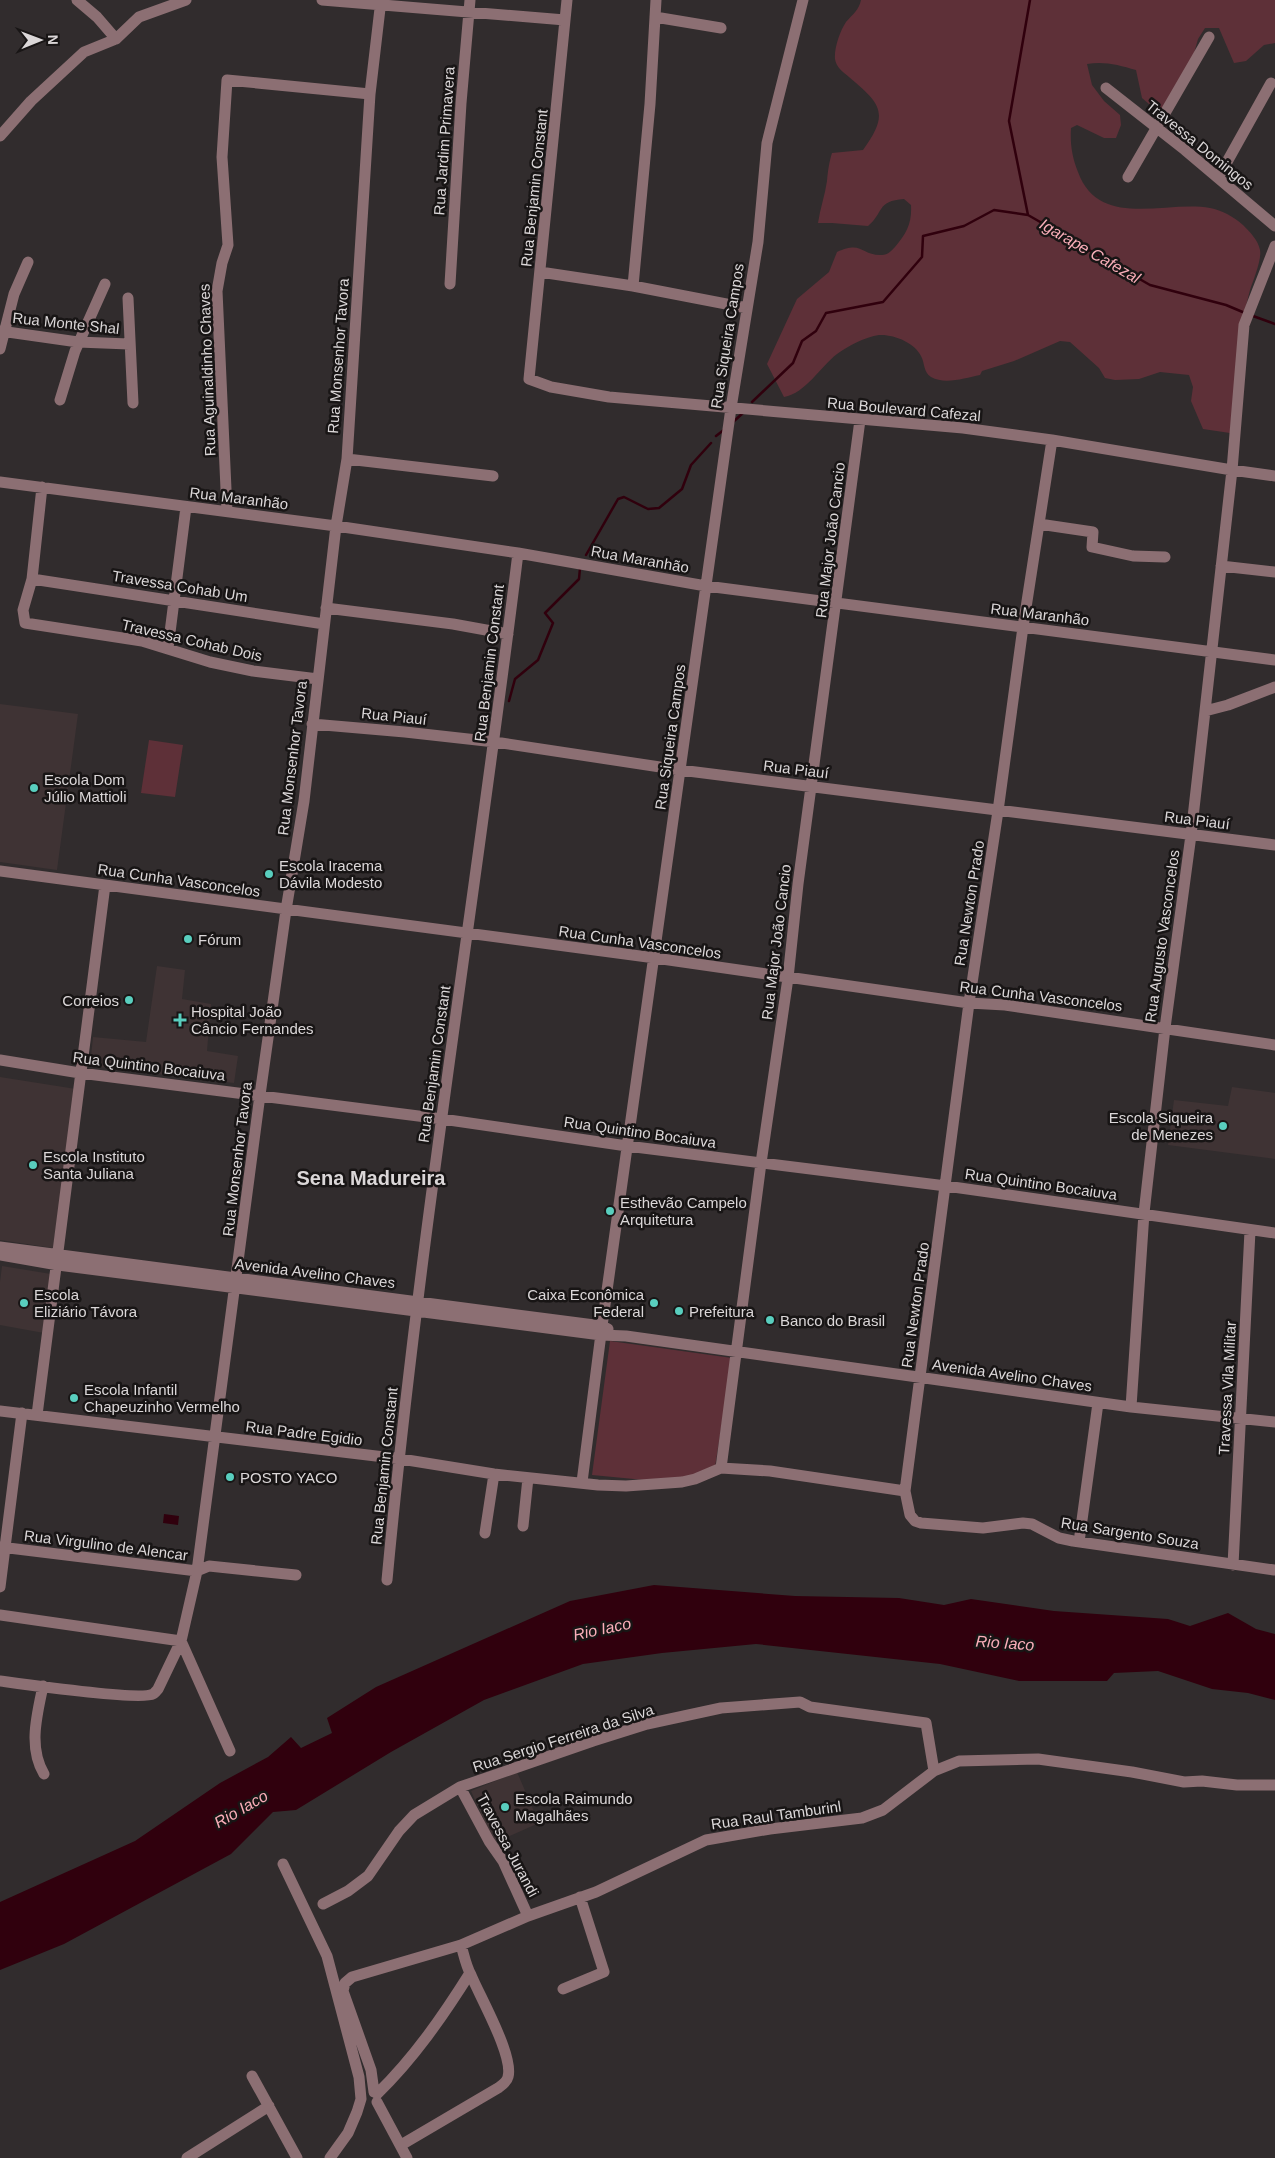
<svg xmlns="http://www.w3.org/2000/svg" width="1275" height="2158" viewBox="0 0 1275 2158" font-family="Helvetica,sans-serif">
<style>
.built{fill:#3f3334}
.green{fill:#5e3038}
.water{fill:#30000d}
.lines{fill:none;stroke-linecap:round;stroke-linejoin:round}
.stream{stroke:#30000d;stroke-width:2.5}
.minor{stroke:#8c6f73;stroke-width:11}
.poi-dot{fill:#59cebe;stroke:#181515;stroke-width:2}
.labels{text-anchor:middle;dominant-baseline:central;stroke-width:5;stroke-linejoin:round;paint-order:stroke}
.street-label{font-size:15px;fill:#dbd7d8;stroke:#181515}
.poi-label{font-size:15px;fill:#dbd7d8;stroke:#181515;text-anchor:start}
.water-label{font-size:16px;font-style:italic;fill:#faaeb9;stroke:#181515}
.district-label{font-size:20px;font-weight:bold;fill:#dbd7d8;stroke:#181515}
</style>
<rect width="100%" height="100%" fill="#312c2d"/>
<path class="built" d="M0,704l78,10 -21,156 -57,-8z
M157,966l28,4 -3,29 29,5 -4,47 31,5 -4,27 -144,-17 3,-29 53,5z
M0,1077l76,12 -23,159 -53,-8z
M1232,1087l43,6v66l-107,-14 6,-45 54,6z
M2,1266l49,8 -7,59 -44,-8v-43z
M517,1772l22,51 -45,20 -23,-52z"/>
<path class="green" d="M861,0h414v43l-11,2 -18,16 -12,2 -15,-35h-14l-7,11 -7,25 -28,52 -21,-18 -6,-28c-17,-5 -32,-9 -49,-6l5,21 12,16 16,14 1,10 -5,13h-12l-27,-13 -6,3c-1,16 1,29 7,44 21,58 88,28 132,36 12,2 24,9 33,17 7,7 15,15 17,25 2,9 -7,31 -10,40 -13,46 -15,95 -20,143l-27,-4 -12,-28 2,-14 -4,-12 -29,-3 -21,7 -24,1 -10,-2 -6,-10 -29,-26 -10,-1 -46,20 -32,10 -2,4c-15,3 -35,10 -49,2 -8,-5 -6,-14 -10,-21 -6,-13 -27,-22 -42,-21 -14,2 -31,11 -42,19 -17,13 -31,39 -53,43l-17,-33 30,-65 32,-27 8,-20c26,-12 24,4 45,3 6,0 9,-4 13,-8 12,-14 17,-24 16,-42l-7,-6c-28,2 -20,14 -36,27l-36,-3h-14c2,-14 7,-28 9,-42 1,-11 2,-18 5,-28l31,-3c27,-37 18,-46 -14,-73 -6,-5 -13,-10 -14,-18 -1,-11 5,-28 11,-37 7,-8 13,-12 15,-22z
M149,740l34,5 -8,52 -34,-4z
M610,1341l122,17 -17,109 -30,13 -30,1 -63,-6z"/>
<path class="water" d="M164,1514l15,2 -1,9 -15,-2z
M654,1585l141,11 104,2 45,7 27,-6 83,12 114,8 22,7 38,-13 28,16 19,5v66l-27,-7 -36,-4 -54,-18 -44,2 -7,8h-88l-79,-17 -184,-20 -94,9 -79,11 -99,36 -93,52 -95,58 -23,2 -42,42 -167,90 -64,26v-68l135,-61 85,-58 48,-26 23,-20 10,11 31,-15 -5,-15 49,-31 194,-86z"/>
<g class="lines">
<path class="stream" d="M1030,0l-21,121 19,94 122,70 76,20 19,8
M1253,316l22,8
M752,402l41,-39 9,-22 14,-10 10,-18 57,-11 39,-45 1,-21 41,-10 30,-16 34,5
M733,422l10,-9
M716,436l9,-7
M586,555l32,-56 6,-2 24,12 11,-1 23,-19 9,-24 20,-22
M509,701l6,-22 23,-19 15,-37 -8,-10 34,-34 1,-11"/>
<path class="minor" d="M77,0l20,17 19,22
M322,0l243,20
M567,0l-38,379 22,8 58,10 354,31 89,12 180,30 43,6
M655,17l66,11
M1106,88l79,62 90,76
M0,136l31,-35 53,-49 32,-13 23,-22 47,-17
M1128,177l81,-140
M1218,178l53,-95
M540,272l93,14 114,22
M450,284l11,-181 9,-103
M633,286l17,-182 6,-104
M128,298l5,105
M0,331l78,11 51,2
M0,349l14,-55 14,-32
M60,400l15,-49 30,-67
M1052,440l-29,187 -25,184 -29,192 -64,488 5,24 5,6 6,2 62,5 40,-5 9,1 27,14 14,3 201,29
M347,459l146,17
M0,482l336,44 182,27 188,33 569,74
M42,487l-10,92 -9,31 2,13 117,18 68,21 43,9 65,8
M227,511l-10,-220 5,-28 6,-18 -6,-88 5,-77 143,14
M1039,524l54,8 -1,15 41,9 32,1
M1221,566l54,6
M32,579l292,45
M326,608l127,16 55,10
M168,648l18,-141
M1205,711l23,-6 47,-18
M312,724l93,8 90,10 185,28 595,75
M0,871l655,87 314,45 36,2 270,40
M0,1060l80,13 362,46 185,27 319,40 329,47
M0,1247l548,72 54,7 6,3
M0,1255l58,10 543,70 25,1 505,71 144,15
M1131,1407l13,-194 21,-185 26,-193 14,-124 27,-241 12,-145 31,-79
M0,1411l401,48 93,15 104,11 28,1 56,-4 13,-3 26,-11
M37,1415l68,-530
M721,1468l40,-305 27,-185 10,-94 62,-464
M721,1468l49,3 135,20
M582,1482l20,-156 78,-556 51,-362 27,-166 9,-99 36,-143
M523,1526l5,-48
M485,1533l9,-59
M1079,1542l19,-139
M0,1547l197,24 12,-5 87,9
M1233,1565l17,-334
M387,1580c32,-344 89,-684 131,-1027
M0,1587l22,-174
M0,1615l181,26 49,110
M0,1681c22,3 140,20 153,13 1,0 5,-5 5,-5l23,-48 16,-70 63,-476 26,-185 18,-109 32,-275 11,-67 23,-365 11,-94
M43,1686c-6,29 -15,61 1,88
M460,1787l29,54 14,20 25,55
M283,1864l44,92 32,121 2,22 -4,13 -9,21 -18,25
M323,1904l25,-13 20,-15 31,-45 15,-16 46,-28 133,-46 54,-17 74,-16 79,-6 10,5 116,16 8,48
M563,1989l41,-17 -24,-75
M252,2076l45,82
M374,2092l-3,-22 -28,-79 2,-8 7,-6 109,-32 67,-29 68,-24 110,-52 64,-11 92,-11 21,-8 51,-39 25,-10 79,-2 94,13 52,10 18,-1 35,4h38
M377,2094c37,-36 66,-78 93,-121
M377,2102l30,56
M401,2145l97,-57c4,-3 9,-6 10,-11 6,-21 -28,-80 -37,-102 -5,-9 -7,-20 -10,-30
M187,2158l82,-52"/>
</g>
<g class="poi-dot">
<circle cx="34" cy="788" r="5"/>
<circle cx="269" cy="874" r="5"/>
<circle cx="188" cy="939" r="5"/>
<circle cx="129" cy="1000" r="5"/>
<path d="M177.5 1012.5h5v5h5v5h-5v5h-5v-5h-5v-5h5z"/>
<circle cx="1223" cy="1126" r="5"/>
<circle cx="33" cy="1165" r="5"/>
<circle cx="610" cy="1211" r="5"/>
<circle cx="24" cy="1303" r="5"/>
<circle cx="654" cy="1303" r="5"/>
<circle cx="679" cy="1311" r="5"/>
<circle cx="770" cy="1320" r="5"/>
<circle cx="74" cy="1398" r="5"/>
<circle cx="230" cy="1477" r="5"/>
<circle cx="505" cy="1807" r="5"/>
</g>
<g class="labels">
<g class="street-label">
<text transform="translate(444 141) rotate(-86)">Rua Jardim Primavera</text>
<text transform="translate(1200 145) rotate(39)">Travessa Domingos</text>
<text transform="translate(534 188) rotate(-84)">Rua Benjamin Constant</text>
<text transform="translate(66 323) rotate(6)">Rua Monte Shal</text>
<text transform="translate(727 336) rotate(-81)">Rua Siqueira Campos</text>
<text transform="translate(338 356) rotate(-86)">Rua Monsenhor Tavora</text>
<text transform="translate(207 370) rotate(-92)">Rua Aguinaldinho Chaves</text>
<text transform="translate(904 409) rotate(5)">Rua Boulevard Cafezal</text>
<text transform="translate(239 498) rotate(7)">Rua Maranhão</text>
<text transform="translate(830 540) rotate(-83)">Rua Major João Cancio</text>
<text transform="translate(640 559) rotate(10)">Rua Maranhão</text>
<text transform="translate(180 586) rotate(9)">Travessa Cohab Um</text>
<text transform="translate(1040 614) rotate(7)">Rua Maranhão</text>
<text transform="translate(192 640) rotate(13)">Travessa Cohab Dois</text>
<text transform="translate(489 663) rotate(-83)">Rua Benjamin Constant</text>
<text transform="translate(394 716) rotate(6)">Rua Piauí</text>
<text transform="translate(670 737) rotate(-82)">Rua Siqueira Campos</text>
<text transform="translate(292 758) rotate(-83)">Rua Monsenhor Tavora</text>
<text transform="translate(796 769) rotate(7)">Rua Piauí</text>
<text transform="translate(1197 820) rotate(7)">Rua Piauí</text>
<text transform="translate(179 880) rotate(8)">Rua Cunha Vasconcelos</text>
<text transform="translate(969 903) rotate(-81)">Rua Newton Prado</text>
<text transform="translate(1162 936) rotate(-82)">Rua Augusto Vasconcelos</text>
<text transform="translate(640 942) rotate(8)">Rua Cunha Vasconcelos</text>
<text transform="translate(776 942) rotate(-83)">Rua Major João Cancio</text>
<text transform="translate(1041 996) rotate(7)">Rua Cunha Vasconcelos</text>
<text transform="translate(434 1064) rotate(-82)">Rua Benjamin Constant</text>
<text transform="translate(149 1066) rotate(7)">Rua Quintino Bocaiuva</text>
<text transform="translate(640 1132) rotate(8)">Rua Quintino Bocaiuva</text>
<text transform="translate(237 1159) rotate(-83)">Rua Monsenhor Tavora</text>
<text transform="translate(1041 1184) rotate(8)">Rua Quintino Bocaiuva</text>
<text transform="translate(315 1273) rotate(7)">Avenida Avelino Chaves</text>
<text transform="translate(915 1305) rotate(-82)">Rua Newton Prado</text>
<text transform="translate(1012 1375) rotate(8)">Avenida Avelino Chaves</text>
<text transform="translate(1227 1388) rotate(-87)">Travessa Vila Militar</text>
<text transform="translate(304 1433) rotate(7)">Rua Padre Egidio</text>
<text transform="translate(384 1466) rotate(-84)">Rua Benjamin Constant</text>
<text transform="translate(1130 1533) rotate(9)">Rua Sargento Souza</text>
<text transform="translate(106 1545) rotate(7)">Rua Virgulino de Alencar</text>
<text transform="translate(563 1738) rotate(-18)">Rua Sergio Ferreira da Silva</text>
<text transform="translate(776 1815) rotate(-8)">Rua Raul Tamburinl</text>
<text transform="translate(508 1845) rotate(62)">Travessa Jurandi</text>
</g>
<g class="poi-label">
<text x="44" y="779">Escola Dom<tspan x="44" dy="17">Júlio Mattioli</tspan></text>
<text x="279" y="865">Escola Iracema<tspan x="279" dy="17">Dávila Modesto</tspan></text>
<text x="198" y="939">Fórum</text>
<text x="119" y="1000" text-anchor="end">Correios</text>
<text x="191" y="1011">Hospital João<tspan x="191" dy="17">Câncio Fernandes</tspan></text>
<text x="1213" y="1117" text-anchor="end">Escola Siqueira<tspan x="1213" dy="17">de Menezes</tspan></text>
<text x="43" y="1156">Escola Instituto<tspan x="43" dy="17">Santa Juliana</tspan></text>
<text x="620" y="1202">Esthevão Campelo<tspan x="620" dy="17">Arquitetura</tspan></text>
<text x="34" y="1294">Escola<tspan x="34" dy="17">Eliziário Távora</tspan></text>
<text x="644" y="1294" text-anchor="end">Caixa Econômica<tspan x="644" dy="17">Federal</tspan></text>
<text x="689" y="1311">Prefeitura</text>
<text x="780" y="1320">Banco do Brasil</text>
<text x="84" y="1389">Escola Infantil<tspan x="84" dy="17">Chapeuzinho Vermelho</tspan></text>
<text x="240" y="1477">POSTO YACO</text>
<text x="515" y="1798">Escola Raimundo<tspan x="515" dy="17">Magalhães</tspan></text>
</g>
<g class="water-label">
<text transform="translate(1090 251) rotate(30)">Igarape Cafezal</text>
<text transform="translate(602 1629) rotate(-12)">Rio Iaco</text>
<text transform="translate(1005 1643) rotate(4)">Rio Iaco</text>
<text transform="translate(241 1809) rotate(-30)">Rio Iaco</text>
</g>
<g class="district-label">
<text x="371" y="1178">Sena Madureira</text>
</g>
</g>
<g transform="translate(40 40) rotate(89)" stroke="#181515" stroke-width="4" paint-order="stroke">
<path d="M0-4L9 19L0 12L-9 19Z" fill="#dbd7d8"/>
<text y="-8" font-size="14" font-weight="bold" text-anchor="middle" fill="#dbd7d8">N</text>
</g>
</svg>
